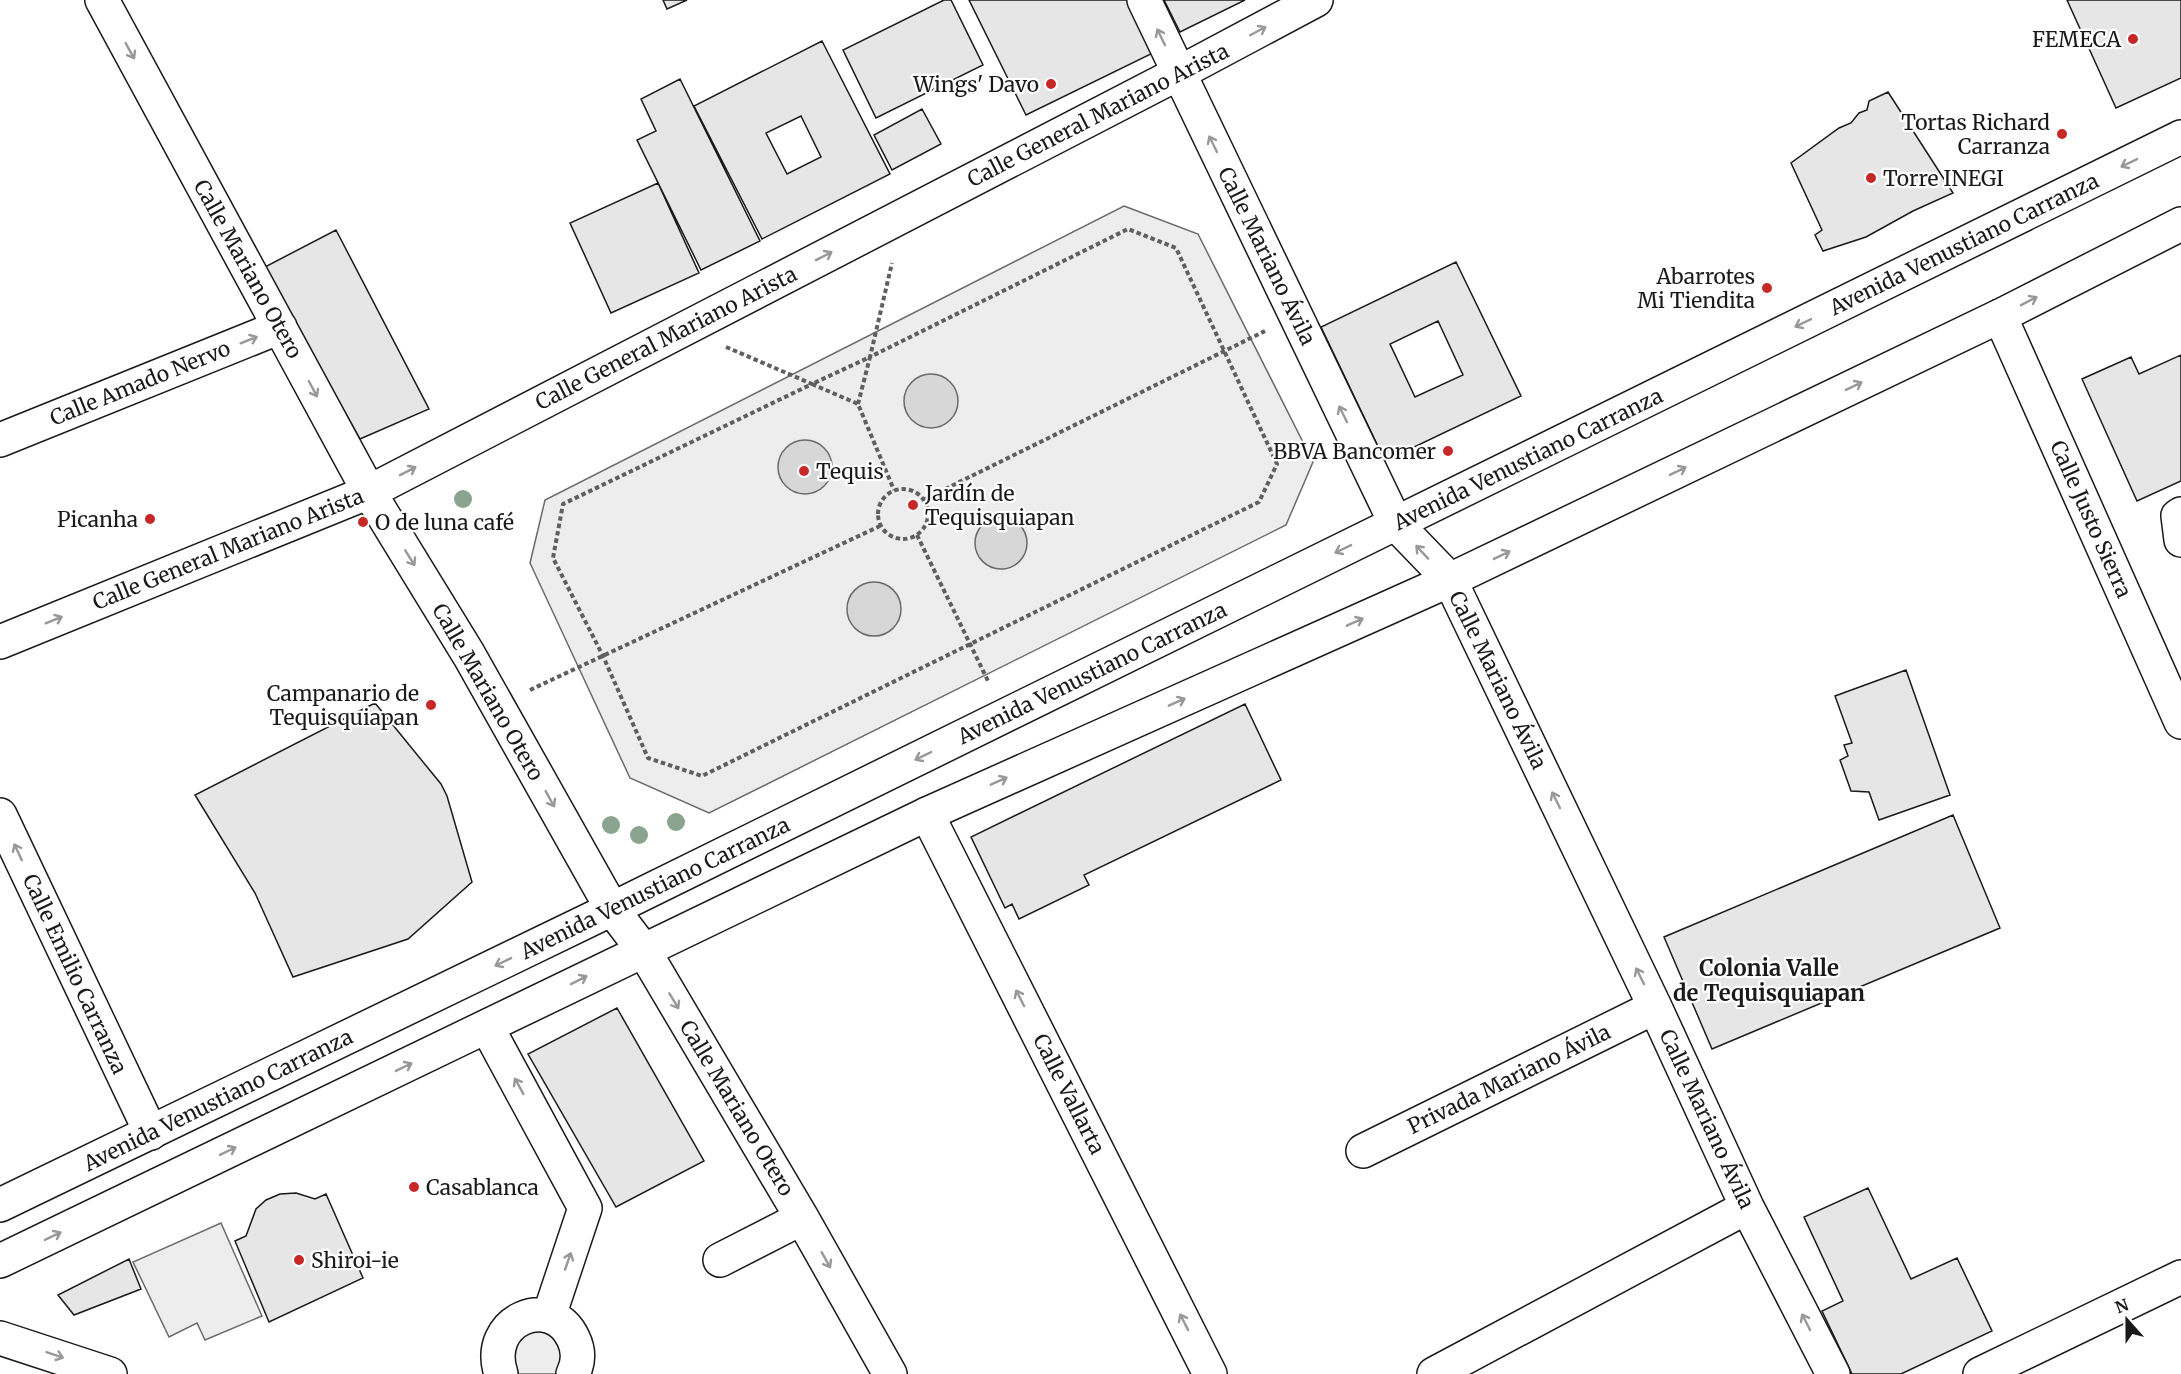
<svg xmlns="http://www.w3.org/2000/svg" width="2181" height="1374" viewBox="0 0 2181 1374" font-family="Merriweather,serif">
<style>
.built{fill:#ededed;stroke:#6a6a6a;stroke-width:1.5}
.water{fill:#d7d7d7;stroke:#6a6a6a;stroke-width:1.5}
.building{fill:#e6e6e6;stroke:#1a1a1a;stroke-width:1.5;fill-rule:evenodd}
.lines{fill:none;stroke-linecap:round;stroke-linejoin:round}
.minor-casing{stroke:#1a1a1a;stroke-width:36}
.major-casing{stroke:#1a1a1a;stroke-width:36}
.path{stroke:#5f5f5f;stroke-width:4;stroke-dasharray:4.5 3;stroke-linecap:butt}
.minor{stroke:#fff;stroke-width:33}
.major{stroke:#fff;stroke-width:33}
.tree{fill:#8aa48f}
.oneway{stroke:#989898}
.poi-dot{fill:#c62828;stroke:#fff;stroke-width:2}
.labels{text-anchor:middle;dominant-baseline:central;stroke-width:4.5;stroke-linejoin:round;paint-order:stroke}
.poi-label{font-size:21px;fill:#1a1a1a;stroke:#fff;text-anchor:end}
.street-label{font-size:21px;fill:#1a1a1a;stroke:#fff}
.neighbourhood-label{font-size:22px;font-weight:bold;fill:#1a1a1a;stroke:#fff}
</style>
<rect width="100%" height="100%" fill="#fff"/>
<path class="built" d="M1124,206l74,28 115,228 -27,63 -577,288 -79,-35 -100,-215 15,-63z
M221,1223l41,93 -57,24 -8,-17 -28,14 -36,-75z
M517,1327l42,3 5,44h-56z"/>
<path class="water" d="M904 401a27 27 0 1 1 54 0a27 27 0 1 1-54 0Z
M778 467a27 27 0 1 1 54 0a27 27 0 1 1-54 0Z
M975 543a26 26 0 1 1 52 0a26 26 0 1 1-52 0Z
M847 609a27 27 0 1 1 54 0a27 27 0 1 1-54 0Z"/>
<path class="building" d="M663,0h24l-20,9z
M944,0h7l32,65 -107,53 -33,-68z
M969,0h160l26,52 -129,63z
M1164,0h81l-65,32z
M2067,0h114v78l-65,30z
M822,41l68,133 -128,65 -68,-133zM801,116l20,41 -34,17 -21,-41z
M680,79l80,162 -59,29 -64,-130 19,-9 -15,-32z
M1888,92l65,101 -40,18 -47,26 -43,14 -8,-16 7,-5 -31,-67 48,-35 12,-5 8,-10 8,-3 2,-9z
M922,109l19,35 -49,26 -18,-35z
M658,183l41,90 -88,40 -41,-90z
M336,230l93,179 -69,30 -97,-171z
M1456,262l65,134 -136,65 -64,-134zM1438,321l25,54 -48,22 -25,-53z
M2181,355v126l-44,20 -55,-122 49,-22 8,17z
M1906,670l44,125 -71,25 -10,-28 -18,-1 -11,-31 8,-4 -4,-11 8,-2 -17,-47z
M375,703l66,81 6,12 25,86 -64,57 -115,38 -38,-84 -60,-98z
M1245,704l36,76 -197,95 5,10 -70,34 -7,-15 -7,4 -34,-71z
M1953,815l47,113 -288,121 -48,-112z
M617,1008l87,153 -88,46 -88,-153z
M1868,1188l43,91 46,-21 35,73 -91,43h-49l-30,-63 21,-10 -39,-84z
M296,1193l19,6 11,-5 37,84 -94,44 -34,-81 11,-5 10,-27 10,-9 14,-6z
M129,1259l12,30 -67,26 -16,-20z"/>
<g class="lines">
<defs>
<path id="minor" d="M102,0l267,492 100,163 143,254 32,42 158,267 88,156
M1144,0l252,524 54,56 205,427 92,200 86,167
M2000,316l181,406
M0,440l280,-113
M2181,514l-3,2 3,24
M0,642l369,-150 810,-419 137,-73
M927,814l283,560
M0,815l151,318
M487,1027l98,181 -36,108
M1363,1151l292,-144
M720,1260l82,-42
M0,1338l110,36
M501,1374c-18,-54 50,-82 72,-36 6,12 6,24 0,36
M1434,1374l313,-167
M1980,1374l201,-97"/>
<path id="major" d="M0,1205l612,-296 1569,-772
M0,1261l927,-447 523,-234 550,-264 181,-92"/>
</defs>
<use href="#minor" class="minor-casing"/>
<use href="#major" class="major-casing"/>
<path class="path" d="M726,347l86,37 -249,120 -10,54 50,98 45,102 54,18 557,-274 18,-38 -101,-216 -48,-19 -258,128 22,-94
M858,404l12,-47 -58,27 46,20 36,86
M878 514a25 25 0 1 1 50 0a25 25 0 1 1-50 0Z
M925,499l340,-168
M917,535l72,148
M530,690l350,-164"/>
<use href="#minor" class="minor"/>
<use href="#major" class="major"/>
</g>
<g class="tree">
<circle cx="463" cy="499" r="9"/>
<circle cx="676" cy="822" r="9"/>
<circle cx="611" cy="825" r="9"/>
<circle cx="639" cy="835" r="9"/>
</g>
<defs><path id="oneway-shaft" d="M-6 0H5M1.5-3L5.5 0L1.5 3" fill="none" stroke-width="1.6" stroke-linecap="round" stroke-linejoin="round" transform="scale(1.5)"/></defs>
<g class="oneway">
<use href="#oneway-shaft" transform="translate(1258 31) rotate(-28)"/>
<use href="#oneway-shaft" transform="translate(1161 37) rotate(-116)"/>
<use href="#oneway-shaft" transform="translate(130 51) rotate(61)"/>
<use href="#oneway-shaft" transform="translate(1213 144) rotate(-116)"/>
<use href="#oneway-shaft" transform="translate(2129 163) rotate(154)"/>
<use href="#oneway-shaft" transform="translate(824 256) rotate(-27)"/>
<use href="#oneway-shaft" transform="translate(2029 301) rotate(-27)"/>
<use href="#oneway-shaft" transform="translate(1803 323) rotate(154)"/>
<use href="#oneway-shaft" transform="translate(249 340) rotate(-22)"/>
<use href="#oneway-shaft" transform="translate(1854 386) rotate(-26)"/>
<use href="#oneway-shaft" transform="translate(313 389) rotate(62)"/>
<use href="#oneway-shaft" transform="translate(1343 414) rotate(-116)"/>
<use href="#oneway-shaft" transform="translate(408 471) rotate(-27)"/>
<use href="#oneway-shaft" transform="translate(1678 471) rotate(-26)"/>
<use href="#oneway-shaft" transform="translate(1343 549) rotate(154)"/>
<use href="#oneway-shaft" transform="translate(1422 552) rotate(-133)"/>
<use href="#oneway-shaft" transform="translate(1502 555) rotate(-26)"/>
<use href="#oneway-shaft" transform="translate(410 558) rotate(58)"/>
<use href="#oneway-shaft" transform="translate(54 620) rotate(-22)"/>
<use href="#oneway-shaft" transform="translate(1355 622) rotate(-24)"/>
<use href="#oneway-shaft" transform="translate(1177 702) rotate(-24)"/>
<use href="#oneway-shaft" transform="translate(923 756) rotate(154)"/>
<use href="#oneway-shaft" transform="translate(999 781) rotate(-24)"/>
<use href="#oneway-shaft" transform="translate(550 799) rotate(61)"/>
<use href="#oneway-shaft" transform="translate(1556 800) rotate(-116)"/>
<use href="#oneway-shaft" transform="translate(18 852) rotate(-115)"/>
<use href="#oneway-shaft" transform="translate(503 962) rotate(154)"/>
<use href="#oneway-shaft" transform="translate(1640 976) rotate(-116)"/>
<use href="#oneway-shaft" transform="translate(579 980) rotate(-27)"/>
<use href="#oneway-shaft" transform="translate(1020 998) rotate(-117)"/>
<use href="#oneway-shaft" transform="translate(674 1001) rotate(59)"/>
<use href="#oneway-shaft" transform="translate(404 1067) rotate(-26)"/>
<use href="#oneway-shaft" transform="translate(519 1086) rotate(-119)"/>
<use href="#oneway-shaft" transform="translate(228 1151) rotate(-26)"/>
<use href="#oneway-shaft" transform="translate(53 1236) rotate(-26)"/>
<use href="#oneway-shaft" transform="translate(826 1260) rotate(61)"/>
<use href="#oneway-shaft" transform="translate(568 1261) rotate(-71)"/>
<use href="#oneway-shaft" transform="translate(1184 1322) rotate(-117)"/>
<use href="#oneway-shaft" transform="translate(1806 1322) rotate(-117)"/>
<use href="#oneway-shaft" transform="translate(55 1355) rotate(19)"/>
</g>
<g class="poi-dot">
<circle cx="2133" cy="39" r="6"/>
<circle cx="1051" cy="84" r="6"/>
<circle cx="2062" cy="134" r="6"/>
<circle cx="1871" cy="178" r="6"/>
<circle cx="1767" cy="288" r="6"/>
<circle cx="1448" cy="451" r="6"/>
<circle cx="804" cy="471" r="6"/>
<circle cx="913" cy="505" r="6"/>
<circle cx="150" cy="519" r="6"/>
<circle cx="363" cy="522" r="6"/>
<circle cx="431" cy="705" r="6"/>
<circle cx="414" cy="1187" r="6"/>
<circle cx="299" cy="1260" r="6"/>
</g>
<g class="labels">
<g class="poi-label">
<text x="2121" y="39">FEMECA</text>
<text x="1039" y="84">Wings' Davo</text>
<text x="2050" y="122">Tortas Richard<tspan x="2050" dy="24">Carranza</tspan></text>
<text x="1883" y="178" text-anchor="start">Torre INEGI</text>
<text x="1755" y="276">Abarrotes<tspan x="1755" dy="24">Mi Tiendita</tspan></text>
<text x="1436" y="451">BBVA Bancomer</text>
<text x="816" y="471" text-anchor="start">Tequis</text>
<text x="925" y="493" text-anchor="start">Jardín de<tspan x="925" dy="24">Tequisquiapan</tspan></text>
<text x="138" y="519">Picanha</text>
<text x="375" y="522" text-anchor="start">O de luna café</text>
<text x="419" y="693">Campanario de<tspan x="419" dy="24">Tequisquiapan</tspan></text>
<text x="426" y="1187" text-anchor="start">Casablanca</text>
<text x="311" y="1260" text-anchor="start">Shiroi-ie</text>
</g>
<g class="street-label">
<text transform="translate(1098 115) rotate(-27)">Calle General Mariano Arista</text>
<text transform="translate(1964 244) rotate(-26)">Avenida Venustiano Carranza</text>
<text transform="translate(1267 256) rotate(64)">Calle Mariano Ávila</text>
<text transform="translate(248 269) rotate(61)">Calle Mariano Otero</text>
<text transform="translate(666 338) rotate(-27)">Calle General Mariano Arista</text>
<text transform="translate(140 383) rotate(-22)">Calle Amado Nervo</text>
<text transform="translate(1528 459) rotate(-26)">Avenida Venustiano Carranza</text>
<text transform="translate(2091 519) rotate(66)">Calle Justo Sierra</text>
<text transform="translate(228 549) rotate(-22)">Calle General Mariano Arista</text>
<text transform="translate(1092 673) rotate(-26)">Avenida Venustiano Carranza</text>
<text transform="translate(1498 680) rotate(64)">Calle Mariano Ávila</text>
<text transform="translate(488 692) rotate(60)">Calle Mariano Otero</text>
<text transform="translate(655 888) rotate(-26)">Avenida Venustiano Carranza</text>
<text transform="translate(75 974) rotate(65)">Calle Emilio Carranza</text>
<text transform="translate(1509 1079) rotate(-26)">Privada Mariano Ávila</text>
<text transform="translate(1069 1094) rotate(63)">Calle Vallarta</text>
<text transform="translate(218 1100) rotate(-26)">Avenida Venustiano Carranza</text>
<text transform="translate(737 1108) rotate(59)">Calle Mariano Otero</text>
<text transform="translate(1707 1119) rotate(65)">Calle Mariano Ávila</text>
</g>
<g class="neighbourhood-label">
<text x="1769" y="968">Colonia Valle<tspan x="1769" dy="25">de Tequisquiapan</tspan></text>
</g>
</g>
<g transform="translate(2127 1320) rotate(339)" stroke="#ffffff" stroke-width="4.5" paint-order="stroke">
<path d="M0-4.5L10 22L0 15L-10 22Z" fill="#1a1a1a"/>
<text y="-9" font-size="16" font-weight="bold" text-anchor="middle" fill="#1a1a1a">N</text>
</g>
</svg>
